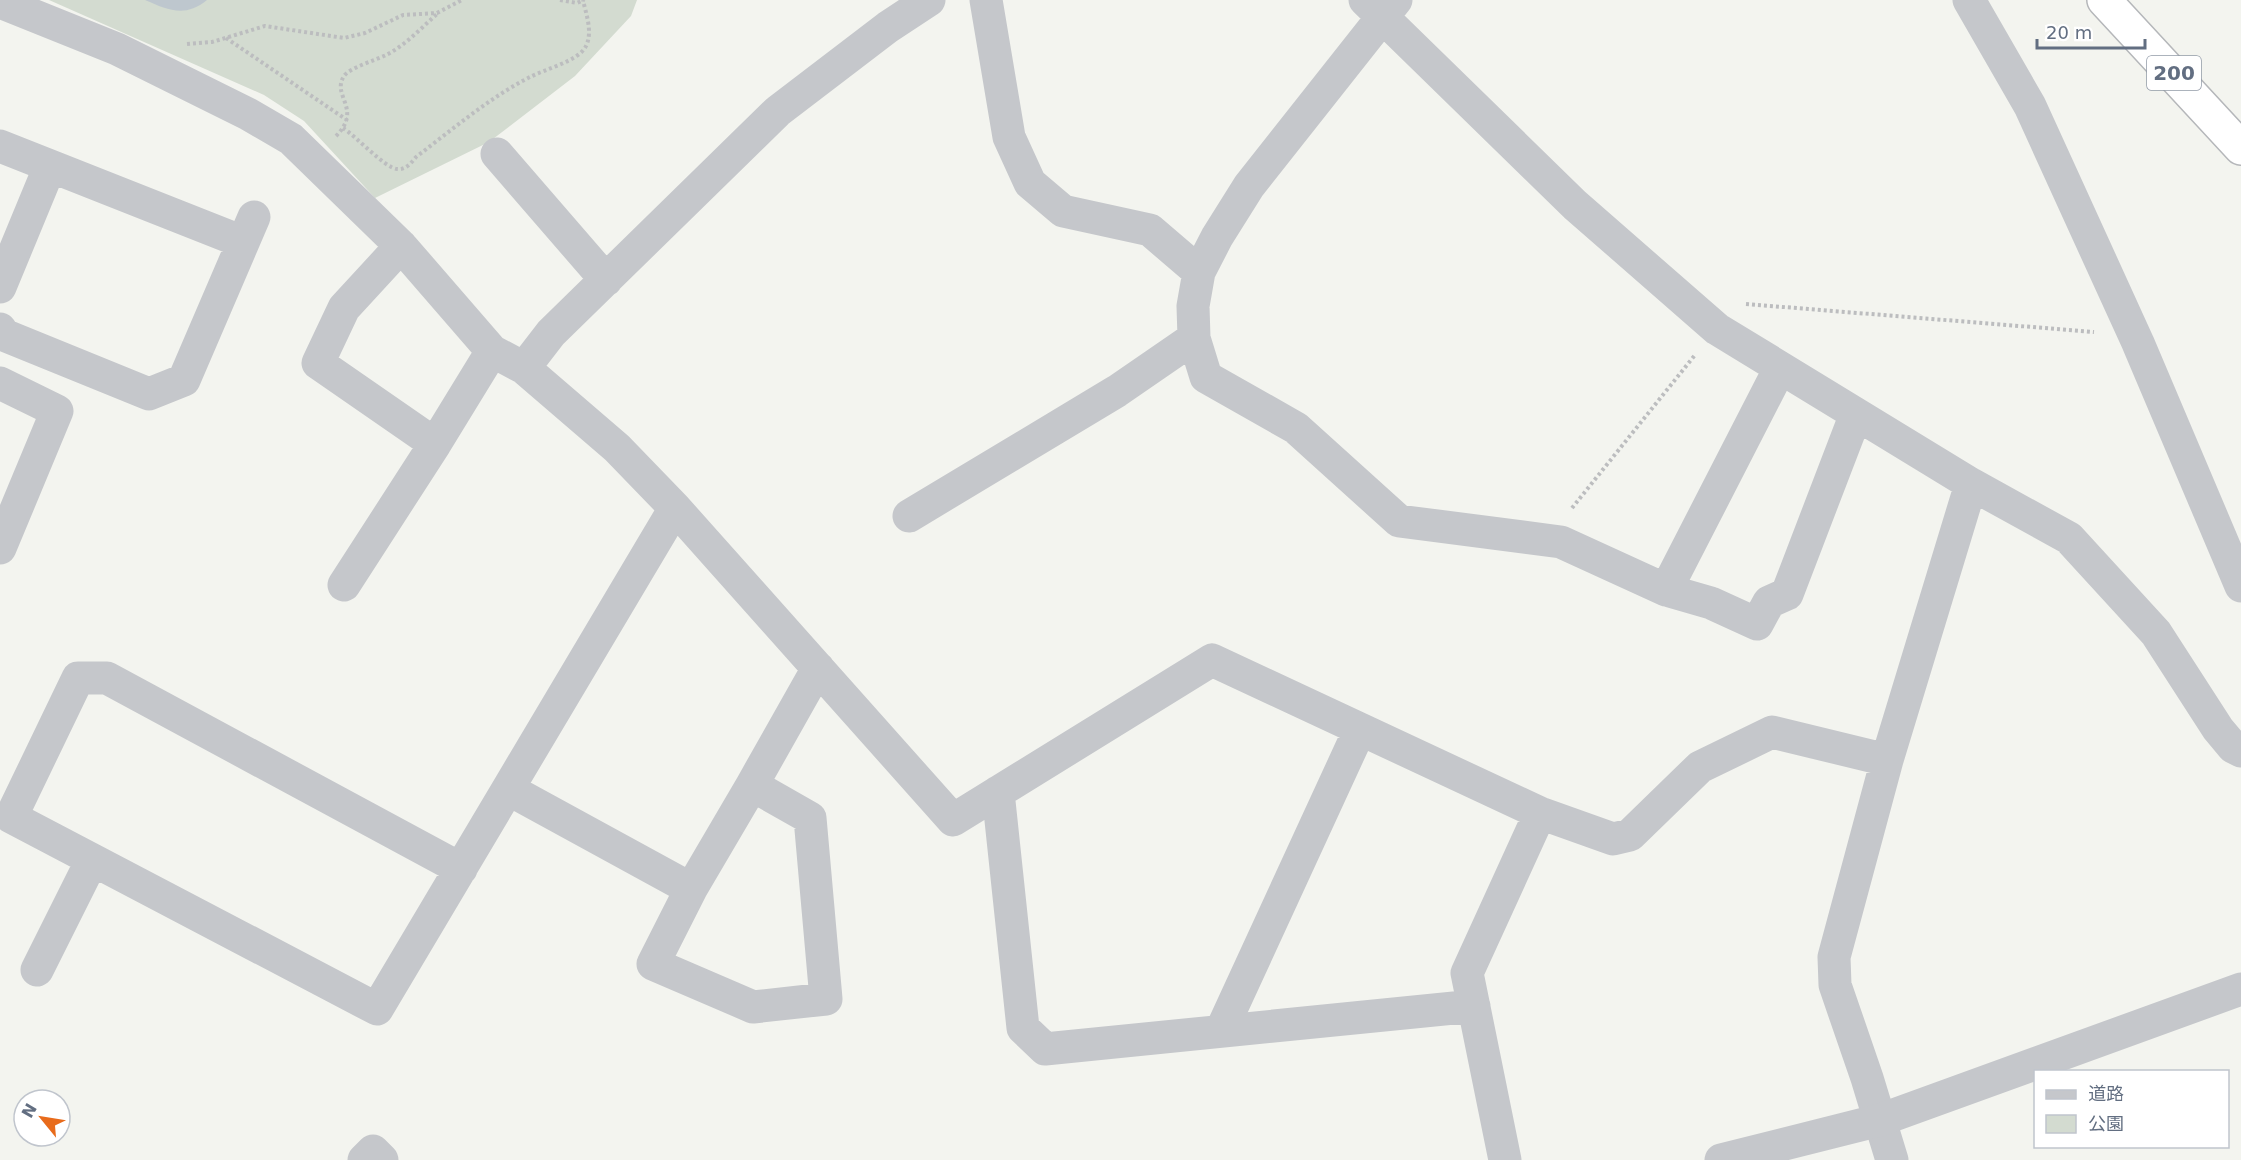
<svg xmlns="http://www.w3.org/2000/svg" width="2241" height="1160" viewBox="0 0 2241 1160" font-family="'DejaVu Sans','Noto Sans JP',sans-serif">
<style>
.green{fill:#d3dbd0}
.water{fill:#bec7ce}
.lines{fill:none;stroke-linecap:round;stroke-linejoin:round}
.trunk-casing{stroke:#b5b7ba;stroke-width:36}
.path{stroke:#bcbdbf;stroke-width:4;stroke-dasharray:3 3;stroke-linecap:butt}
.minor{stroke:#c5c7cb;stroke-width:33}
.tertiary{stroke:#c5c7cb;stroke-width:33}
.trunk{stroke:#fff;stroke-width:33}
.labels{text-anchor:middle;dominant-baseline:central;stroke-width:6;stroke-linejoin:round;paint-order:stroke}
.shield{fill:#fff;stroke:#919aa7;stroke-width:1.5}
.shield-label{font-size:20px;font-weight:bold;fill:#626e81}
</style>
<rect width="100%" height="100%" fill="#f3f4ef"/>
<path class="green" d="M49,0h588l-6,16 -56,60 -86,66 -114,56 -71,-77 -40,-26z"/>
<path class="water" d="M145,0h62c-22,18 -39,10 -62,0z"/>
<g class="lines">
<defs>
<path id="trunk" d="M2104,0l137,148"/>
</defs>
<use href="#trunk" class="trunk-casing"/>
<path class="path" d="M560,0l17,3 7,-3
M226,38l121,82
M187,44l25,-2 53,-16 79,12 21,-5 38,-18 34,-2 25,-13
M343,128c14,9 42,40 54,41 9,1 14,-6 19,-12 37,-28 73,-59 114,-80 15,-8 49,-16 56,-31 7,-14 0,-32 -3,-46
M336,136c27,-27 -5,-40 8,-60 5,-8 32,-16 42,-21 20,-10 35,-27 51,-41
M1746,304l348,28
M1572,508l123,-153"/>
<path class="minor" d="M986,0l23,137 21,46 33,28 87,19 49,42
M1365,0l210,205 142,124 254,155 98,54 87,95 62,96 15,18 8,4
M1396,0l-147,186 -32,51 -18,35 -6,34 1,32 12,39 90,51 103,93 162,21 105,48 114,-222
M0,2l117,47 131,65 43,25 110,107 91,105 32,17 93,80 58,60 278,312 259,-160 328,153 73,26 17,-4 70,-68 72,-35 115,28
M0,146l243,96
M497,154l109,126
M401,246l-57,62 -26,55 117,81 57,-93
M0,287l50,-121
M0,329l4,6 145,59 35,-14 70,-163
M524,368l27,-35 227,-222 110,-84 41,-27
M0,383l57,28 -57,137
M909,516l208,-125 77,-53
M344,585l91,-141
M1666,590l45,13 46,21 12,-22 18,-8 69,-180
M752,785l66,-117
M508,789l183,100 -38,75 100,43 73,-8 -16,-181 -58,-33 -61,104
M998,792l25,236 22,21 429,-43
M461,869l-354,-191h-29l-67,139 366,192 298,-501
M37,970l55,-110
M1221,1031l139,-302
M364,1160l9,-9 9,9
M1505,1160l-38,-187 73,-160
M1892,1160l-25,-82 -32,-93 -1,-28 53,-197 84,-276"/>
<path class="tertiary" d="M1969,0l61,106 108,237 103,243
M1721,1160l159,-40 361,-131"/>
<use href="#trunk" class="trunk"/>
</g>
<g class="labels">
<rect class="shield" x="2147" y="56" width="54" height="34" rx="4.5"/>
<g class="shield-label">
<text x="2174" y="73">200</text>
</g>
</g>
<rect x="2034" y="1070" width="195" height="78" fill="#ffffff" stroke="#c0c5cd" stroke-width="1.5"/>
<rect x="2046" y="1090" width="30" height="9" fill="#c5c7cb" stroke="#c0c5cd" stroke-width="1.5"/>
<text x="2088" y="1100" font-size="18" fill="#626e81">道路</text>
<rect x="2046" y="1115" width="30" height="18" fill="#d3dbd0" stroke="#c0c5cd" stroke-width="1.5"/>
<text x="2088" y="1130" font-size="18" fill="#626e81">公園</text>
<g transform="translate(42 1118) rotate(300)"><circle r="28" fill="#ffffff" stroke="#c0c5cd" stroke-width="1.5"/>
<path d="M0-4.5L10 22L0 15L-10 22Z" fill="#e86b1b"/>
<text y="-9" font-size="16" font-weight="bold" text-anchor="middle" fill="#626e81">N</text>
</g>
<path d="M2037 39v9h108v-9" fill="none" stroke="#626e81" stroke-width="3"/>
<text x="2046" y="39" font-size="18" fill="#626e81" stroke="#ffffff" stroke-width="4.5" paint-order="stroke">20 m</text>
</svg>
